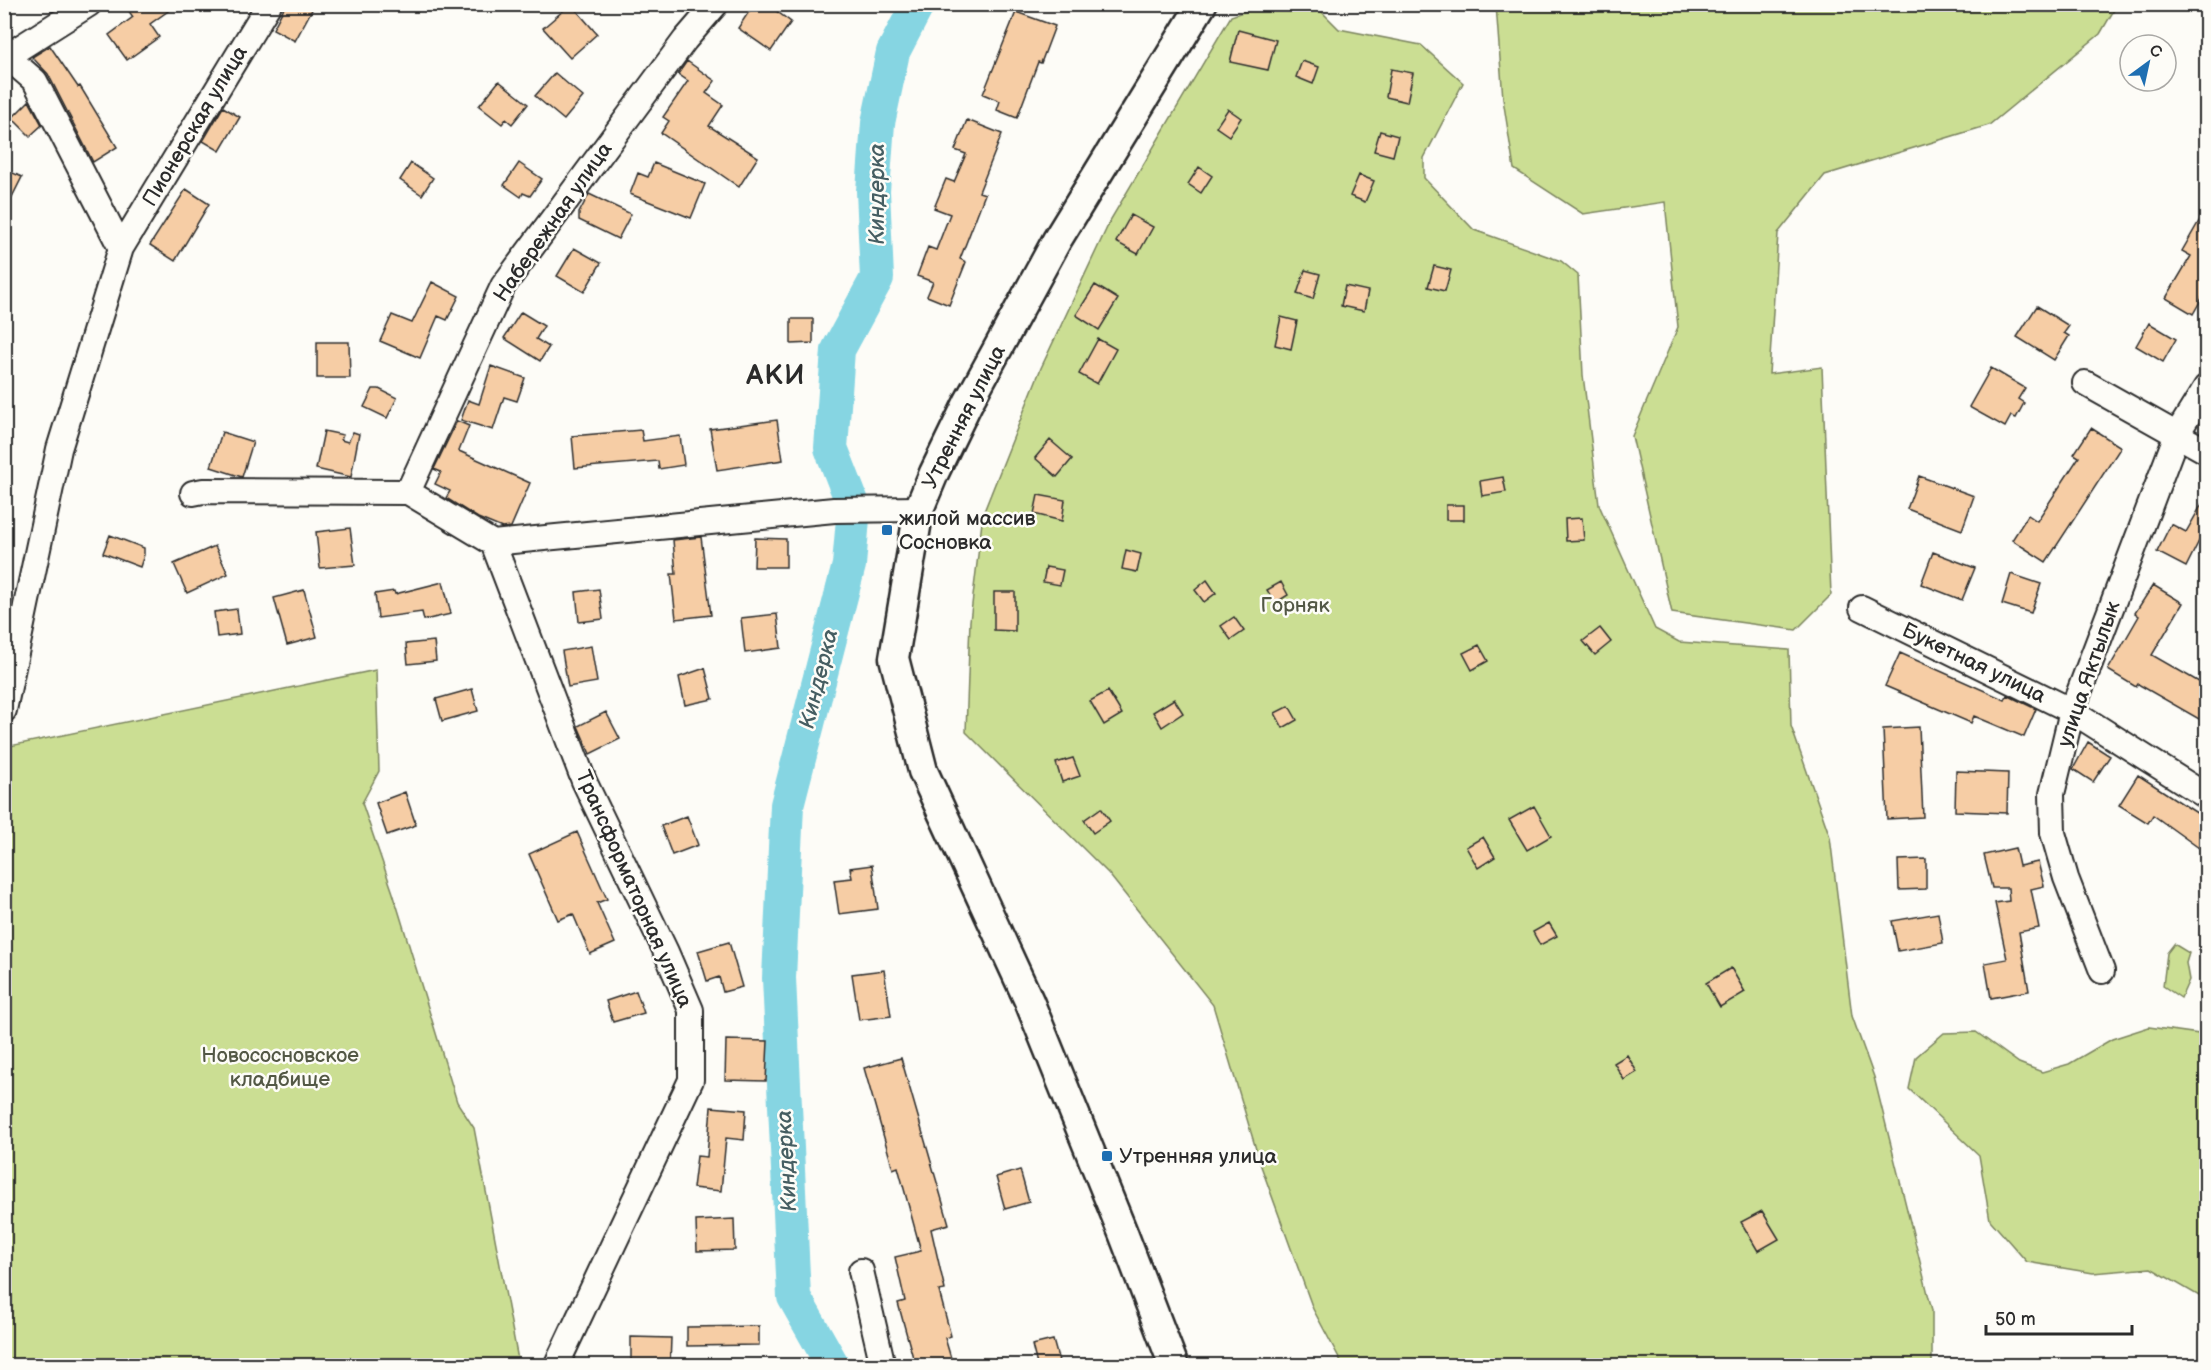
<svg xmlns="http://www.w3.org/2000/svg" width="2211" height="1370" viewBox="0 0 2211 1370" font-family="'Balsamiq Sans',sans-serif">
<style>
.green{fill:#cbde93;stroke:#7b845f;stroke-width:1.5}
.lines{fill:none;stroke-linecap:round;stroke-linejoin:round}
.river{stroke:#86d5e2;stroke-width:34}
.building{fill:#f6cda5;stroke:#2b2b2b;stroke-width:1.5}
.minor-casing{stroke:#2b2b2b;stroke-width:28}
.tertiary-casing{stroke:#2b2b2b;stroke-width:33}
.minor{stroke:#fdfcf7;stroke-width:24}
.tertiary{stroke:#fdfcf7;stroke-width:28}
.poi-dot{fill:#1f6fb2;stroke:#fdfcf7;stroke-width:2}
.labels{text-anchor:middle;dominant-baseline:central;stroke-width:5;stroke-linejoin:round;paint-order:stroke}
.street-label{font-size:21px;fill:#2b2b2b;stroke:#fdfcf7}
.poi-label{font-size:21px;fill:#2b2b2b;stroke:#fdfcf7;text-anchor:start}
.park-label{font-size:21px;fill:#535845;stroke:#fdfcf7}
.water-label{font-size:22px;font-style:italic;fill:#465e62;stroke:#fdfcf7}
.district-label{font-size:27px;font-weight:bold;letter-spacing:1.5px;fill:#2b2b2b;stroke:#fdfcf7}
</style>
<rect width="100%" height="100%" fill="#fdfcf7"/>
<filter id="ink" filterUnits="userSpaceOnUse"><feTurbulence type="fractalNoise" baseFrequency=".0167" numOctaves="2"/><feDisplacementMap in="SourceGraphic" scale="12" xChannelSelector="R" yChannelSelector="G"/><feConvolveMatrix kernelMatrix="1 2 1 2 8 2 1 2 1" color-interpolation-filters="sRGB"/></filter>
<g filter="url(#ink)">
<path class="green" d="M1262,5h53l24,24 82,16 42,38 -39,75v20l50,52 87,31 17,14 5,100 16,130 56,124 24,13 110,8 2,76 39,111 22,179 22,61 58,233v55h-589l-30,-56 -52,-143 -48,-161 -105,-132 -142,-141 4,-111 13,-107 58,-146 70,-149 120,-203z
M1496,5h621l-17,29 -111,91 -164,50 -47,58 -9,141 53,-7 9,228 -35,35 -124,-17 -40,-177 46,-109 -13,-125 -82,12 -69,-45 -11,-70z
M376,670l3,101 -17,32 31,90 64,209 17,26 45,237h-514v-618z
M2174,944l15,9 -3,10 3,17 -8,18 -18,-12 4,-33z
M2149,1027l57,8v265l-55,-32 -58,5 -66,-11 -37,-42 -11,-65 -70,-66 7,-32 28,-24 32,-1 43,31 23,9 27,-8 43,-25z"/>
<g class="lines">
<path class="river" d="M833,1366l-39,-69 -15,-319 8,-173 62,-240 5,-58 -23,-59 7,-98 39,-72 -4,-87 5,-68 15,-71 25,-48"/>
</g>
<path class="building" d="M124,4h54l-28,20 9,13 -32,23 -18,-25 24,-18z
M286,4h29l-20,37 -22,-12z
M571,4l26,30 -27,24 -27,-30z
M754,4h25l-4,6 16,12 -20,29 -33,-23z
M1016,12l39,14 -14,37 -3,-1 -21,56 -20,-8 3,-9 -17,-7z
M1238,30l38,10 -8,30 -38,-8z
M50,46l28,41 2,-1 37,61 -24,15 -45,-88 -16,-17z
M687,61l28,20 -9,12 17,12 -14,21 49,31 -19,30 -78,-54 8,-12 -6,-4 25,-36 -10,-7z
M1302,61l17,6 -6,17 -17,-7z
M1391,69l22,4 -6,29 -21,-5z
M555,73l28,24 -19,23 -29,-24z
M499,81l29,23 -16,20 -6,-5 -4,5 -23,-18z
M29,101l13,24 -12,11 -18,-18z
M223,107l17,10 -20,34 -17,-10z
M1228,109l13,9 -12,18 -13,-9z
M967,120l35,14 -23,58 6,2 -25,65 6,3 -17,43 -22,-9 6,-14 -16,-6 11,-29 8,3 14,-36 -16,-6 12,-29 8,3 12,-28 -11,-4z
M1380,131l18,5 -5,20 -19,-5z
M411,163l22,15 -11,17 -22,-15z
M519,163l23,16 -12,17 -7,-3 -2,4 -17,-12z
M654,163l51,21 -14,34 -61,-24 8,-21 10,4z
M1199,167l13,9 -11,17 -13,-9z
M4,169l18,8 -18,36z
M1359,175l15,6 -9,21 -15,-6z
M186,189l23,15 -34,57 -25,-16z
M589,194l42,20 -13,25 -39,-19v-7z
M2206,209v82l-13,23 -27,-16 25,-42 -9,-5z
M1131,215l22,12 -15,27 -22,-12z
M574,248l27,15 -17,29 -27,-16z
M1434,266l17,4 -6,21 -17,-4z
M1305,270l15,4 -7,25 -16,-5z
M432,282l27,14 -12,24 -9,-4 -18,42 -40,-17 12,-26 20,8z
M1095,285l23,14 -19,31 -23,-15z
M1345,286l23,5 -4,20 -23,-5z
M2037,306l32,20 -5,7 5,3 -15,24 -37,-23z
M521,312l23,14 -8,13 13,8 -9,14 -36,-23z
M1281,317l16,4 -6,28 -16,-4z
M791,319h22v24l-22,1z
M2149,323l27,16 -13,23 -27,-16z
M1098,339l18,10 -19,35 -18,-10z
M317,342h32l1,36h-33z
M491,366l34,12 -8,23 -13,-4 -11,33 -32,-10 7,-20 11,4z
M1991,368l34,20 -7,11 6,4 -8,15 -5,-2 -6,11 -36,-20z
M373,389h6l18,9 -10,20 -23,-11z
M777,420l6,40 -66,10 -7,-41z
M457,421l12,5 -10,25 71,32 -19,44 -9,1 -24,-10 -32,-20 4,-7 -15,-7 6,-12 -7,-3z
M2091,428l30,19 -75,115 -34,-22 16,-25 9,6 42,-64 -5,-3z
M641,430l2,11 37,-5 4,29 -25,4 -1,-8 -83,7 -3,-32z
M324,431l19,4 -2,5 7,2 5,-10 6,2 -8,43 -35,-8z
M222,432l31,10 -11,35 -31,-10z
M1050,440l22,19 -15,18 -22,-19z
M1919,476l55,20 -12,34 -55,-21z
M1503,477l3,15 -24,4 -2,-15z
M1038,495l27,5 -3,21 -28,-7z
M2206,497v30l-20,40 -29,-15 14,-28 15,8z
M1446,505h18v15h-18z
M1582,518l2,22 -18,1 -1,-22z
M350,528l5,37 -35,3 -4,-36z
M110,535l34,13v7l-4,12 -37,-14z
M701,537l10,78 -35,4 -5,-45h5l-3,-34z
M755,538l31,1v28h-32z
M215,546l13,28 -41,19 -13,-29z
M1126,550l15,4 -4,18 -15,-3z
M1933,552l42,16 -13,32 -41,-16z
M1046,567l17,3 -3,15 -17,-3z
M2011,574l30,10 -10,29 -29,-9z
M1207,580l9,13 -12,9 -9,-12z
M443,582l8,32 -27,6 -2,-8 -44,6 -3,-24 19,-3 1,3z
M1281,582l7,13 -13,8 -8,-13z
M2153,585l30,18 -31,52 54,31v37l-68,-39 -2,3 -28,-17 31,-54 -4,-3z
M599,589l4,30 -24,3 -3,-30z
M304,590l13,47 -30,8 -13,-47z
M994,592h21v39l-21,-1z
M237,609l3,25 -23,3 -3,-25z
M777,614l4,34 -36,5 -4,-35z
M1234,617l10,14 -13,9 -10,-14z
M1600,628l11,14 -16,13 -12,-14z
M434,641l2,20 -28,3 -2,-20z
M1479,645l9,16 -16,9 -9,-17z
M591,646l6,36 -29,5 -6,-36z
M1900,653l105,47 2,-5 29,14 -12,28 -50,-21 -3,7 -86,-37z
M705,668l8,31 -28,6 -6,-28z
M472,689l6,22 -36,10 -6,-22z
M1108,691l14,23 -18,11 -14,-24z
M1174,699l9,14 -21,14 -9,-15z
M1289,706l8,14 -14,8 -8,-15z
M606,712l14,27 -30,15 -12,-28z
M1919,727l4,90 -36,2 -4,-90z
M2088,742l22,14 -17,26 -20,-13z
M1073,758l7,18 -18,6 -6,-19z
M1956,771l52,2 -1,40 -52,-2z
M2138,775l68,44v19l-7,10 -46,-33 -5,8 -29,-18z
M405,792l11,33 -29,10 -11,-32z
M1534,806l17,30 -24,14 -18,-30z
M1101,808l9,13 -17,12 -9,-13z
M687,816l11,29 -26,10 -11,-29z
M577,832l30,67 -10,4 18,40 -25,11 -17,-40 -15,6 -29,-66z
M1483,837l12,20 -17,11 -12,-21z
M2015,848l4,18 19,-4 6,24 -13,3 8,39 -20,4 10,59 -38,7 -6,-35 22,-4 -12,-56 14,-2 -1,-13h-16l-8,-33z
M1926,859v30l-27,1 -1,-30z
M872,865l6,44 -39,5 -5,-34 18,-2 -2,-10z
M1938,913l5,30 -45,8 -6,-30z
M1549,923l8,13 -17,9 -7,-13z
M729,942l13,45 -19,5 -4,-15 -12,4 -9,-30z
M1731,968l14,24 -25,15 -14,-24z
M884,970l7,46 -32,4 -7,-46z
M636,991l8,22 -31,9 -7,-21z
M726,1040l42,1 -2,40 -41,-1z
M1627,1055l10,17 -13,8 -10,-17z
M901,1058l48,166 -18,5 14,61 -6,1 12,45 -6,2 8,27h-38l-17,-62 7,-2 -10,-44 26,-6 -23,-84 -5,2 -29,-101z
M711,1107l35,3 -2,30 -18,-2 -5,53 -28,-3 4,-32 10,1z
M1020,1170l9,32 -24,7 -9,-32z
M1762,1211l17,28 -21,12 -17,-29z
M734,1219l1,31 -38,1 -1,-30z
M759,1326v19l-72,1v-19z
M631,1337l40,1 -1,27h-39z
M1053,1340l7,25h-23l-5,-20z"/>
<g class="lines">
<defs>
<path id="minor" d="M4,54l31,27 86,167
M7,56l82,-52
M2085,383l121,68
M408,492l95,-206 182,-246 31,-36
M193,493l10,-2 205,1 85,51 341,-33 85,-1
M493,543l91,238 82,171 25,58v70l-135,286
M1862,608l210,103 134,85
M4,710l55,-261 62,-201 148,-244
M2102,971l-36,-93 -13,-45 -1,-39 20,-83 105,-277 29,-47
M861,1271l22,95"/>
<path id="tertiary" d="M1174,1366l-51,-133 -94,-232 -106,-230 -29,-113 25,-149 15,-36 34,-70 89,-163 145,-236"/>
</defs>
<use href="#minor" class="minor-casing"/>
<use href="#tertiary" class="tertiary-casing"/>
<use href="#minor" class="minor"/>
<use href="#tertiary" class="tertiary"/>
</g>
</g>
<g class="poi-dot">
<rect x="881" y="524" width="12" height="12" rx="3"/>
<rect x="1101" y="1150" width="12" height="12" rx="3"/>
</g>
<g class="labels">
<g class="street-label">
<text transform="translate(195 126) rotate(-59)">Пионерская улица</text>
<text transform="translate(553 222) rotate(-55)">Набережная улица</text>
<text transform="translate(964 417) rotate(-63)">Утренняя улица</text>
<text transform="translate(1974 663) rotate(26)">Букетная улица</text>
<text transform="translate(2089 674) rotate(-71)">улица Яктылык</text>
<text transform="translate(634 889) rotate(66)">Трансформаторная улица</text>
</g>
<g class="poi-label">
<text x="899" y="518">жилой массив<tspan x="899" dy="24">Сосновка</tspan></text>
<text x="1119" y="1156">Утренняя улица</text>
</g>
<g class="park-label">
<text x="1295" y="605">Горняк</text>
<text x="280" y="1055">Новососновское<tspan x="280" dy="24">кладбище</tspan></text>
</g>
<g class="water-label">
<text transform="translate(877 194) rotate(-90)">Киндерка</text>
<text transform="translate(819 679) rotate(-76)">Киндерка</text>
<text transform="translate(787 1161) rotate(-93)">Киндерка</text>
</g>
<g class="district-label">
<text x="776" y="376">АКИ</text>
</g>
</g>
<rect width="2211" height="1370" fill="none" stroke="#fdfcf7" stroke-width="24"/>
<rect x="12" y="12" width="2187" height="1346" fill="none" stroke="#2b2b2b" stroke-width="2" filter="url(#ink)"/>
<g transform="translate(2148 63) rotate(33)"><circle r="28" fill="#fdfcf7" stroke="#a9a8a5" stroke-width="1.5"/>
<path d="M0-4.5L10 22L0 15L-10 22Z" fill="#1f6fb2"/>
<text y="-9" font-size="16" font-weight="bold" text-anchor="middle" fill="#2b2b2b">С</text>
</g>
<path d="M1986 1325v9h146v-9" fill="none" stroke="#2b2b2b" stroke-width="3"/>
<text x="1995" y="1325" font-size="18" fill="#2b2b2b" stroke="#fdfcf7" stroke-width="4.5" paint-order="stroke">50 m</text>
</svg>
